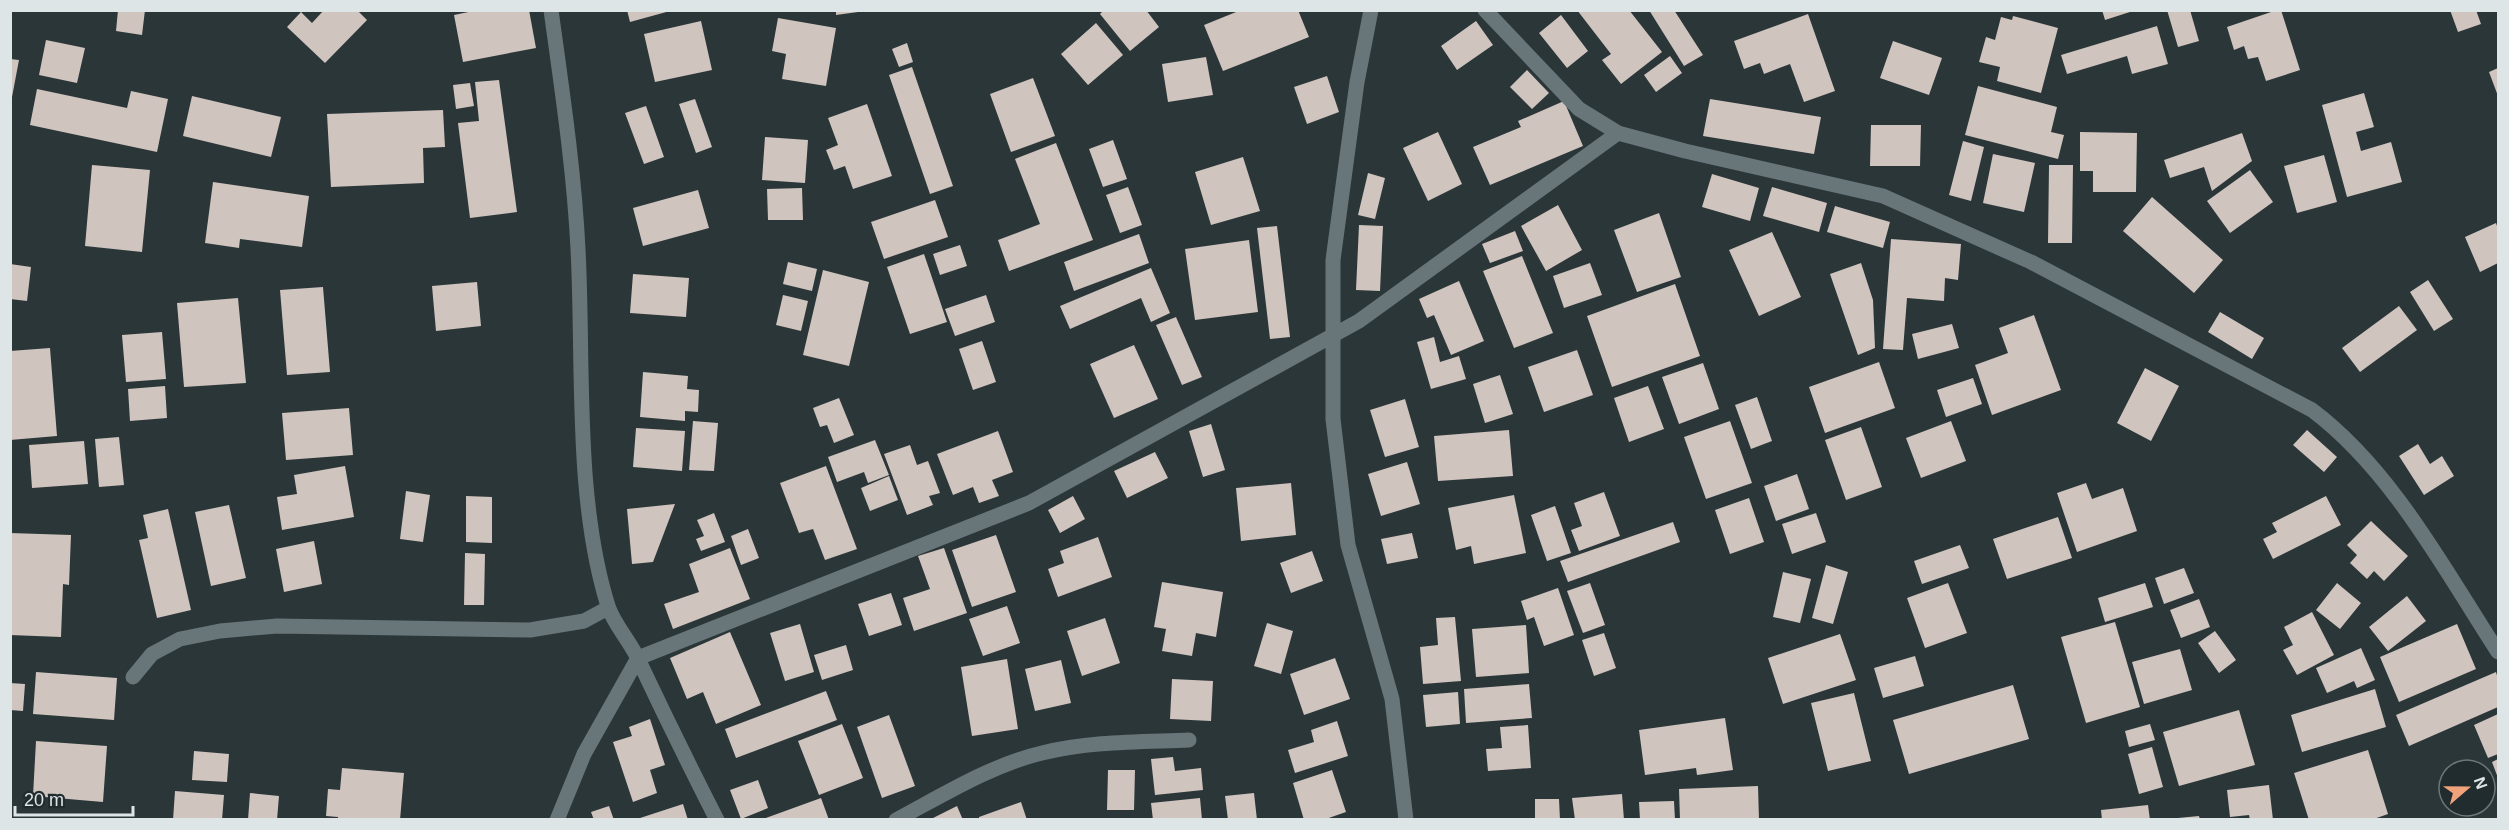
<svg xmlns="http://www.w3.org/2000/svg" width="2509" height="830" viewBox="0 0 2509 830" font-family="Helvetica,sans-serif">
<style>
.building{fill:#d0c4be}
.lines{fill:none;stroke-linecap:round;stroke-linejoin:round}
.street{stroke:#697679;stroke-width:15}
</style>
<rect width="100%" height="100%" fill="#2b3639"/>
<path class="building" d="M118,10h27l-3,25 -26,-4z
M324,10h33l10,10 -42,43 -38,-36 14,-15 11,11z
M478,10h51l7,38 -73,14 -9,-47z
M627,10h43v1l-40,11z
M836,10h22v2l-22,3z
M1104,10h42l13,17 -29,24 -30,-37z
M1241,10h57l11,27 -86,34 -19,-46z
M1577,10h52l33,42 -41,32 -19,-24 9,-6z
M1649,10h25l29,45 -19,11z
M2102,10h31v1l-28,9z
M2167,10h23l9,31 -21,6z
M2277,10h4l19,60 -34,11 -8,-24 -10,2 -4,-13 -10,4 -7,-23z
M2450,10h26l5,14 -23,8z
M1808,14l27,77 -31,11 -14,-38 -26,10 -4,-11 -16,6 -10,-28z
M1561,15l27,36 -21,17 -28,-35z
M2013,16l45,12 -17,65 -44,-12 3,-14 -21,-5 7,-25 9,3 6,-23 11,3z
M778,18l58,10 -10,58 -44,-7 4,-25 -14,-3z
M701,21l11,49 -57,12 -11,-48z
M1476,21l17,24 -36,25 -16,-24z
M1096,23l27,32 -35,30 -27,-31z
M2157,26l11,38 -36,10 -5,-18 -60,18 -6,-19z
M46,40l39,8 -8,35 -38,-8z
M1893,41l49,17 -13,37 -49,-17z
M907,43l6,19 -14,5 -7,-18z
M1670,56l12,17 -26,19 -12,-17z
M1206,57l7,38 -45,7 -6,-38z
M10,59l9,1 -7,37 -2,-1z
M912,67l41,119 -23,8 -41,-119z
M2498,68v28l-9,-24z
M1527,70l22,23 -17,16 -22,-22z
M1327,76l12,36 -32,12 -13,-37z
M1033,78l22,58 -44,16 -21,-58z
M499,80l18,132 -47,6 -12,-95 21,-2 -4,-39z
M470,83l4,23 -18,3 -3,-24z
M1978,86l79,21 -6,25 13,3 -6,24 -93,-24z
M37,89l90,19 4,-17 37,8 -11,53 -127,-27z
M2364,93l10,34 -18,5 5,19 30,-9 11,40 -55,15 -25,-92z
M192,96l89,21 -10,40 -88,-21z
M695,99l17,48 -16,6 -17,-49z
M1710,99l111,18 -7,37 -111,-18z
M1564,101l19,45 -93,39 -17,-38 48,-20 -3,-6z
M867,104l25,72 -39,13 -8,-23 -11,4 -8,-20 12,-5 -10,-27z
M646,106l18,51 -20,7 -19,-51z
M443,110l2,37 -22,1 1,35 -93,4 -4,-73z
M1871,125h50l-1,41h-50z
M1438,132l24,52 -34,17 -25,-53z
M2080,132l57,1 -1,59h-43v-21h-13z
M2242,133l10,28 -40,30 -8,-24 -34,11 -6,-18z
M765,137l43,3 -3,43 -43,-3z
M1113,140l14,39 -24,8 -14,-38z
M1963,141l21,6 -13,54 -22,-6z
M1056,143l37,97 -84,31 -11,-31 42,-16 -25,-65z
M1993,154l42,9 -11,49 -41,-9z
M2324,155l13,47 -40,11 -13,-47z
M1243,157l17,54 -49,14 -16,-53z
M92,165l58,5 -8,82 -57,-6z
M2049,165h24l-1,78h-24z
M2250,170l23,32 -43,31 -23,-32z
M1368,173l17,5 -10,41 -17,-4z
M1712,174l47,14 -9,33 -48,-14z
M213,182l96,14 -7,51 -62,-8 -1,9 -34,-5z
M1128,187l14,38 -22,8 -14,-38z
M1772,187l55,16 -8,29 -56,-16z
M802,188l1,32h-35l-1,-31z
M698,190l11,38 -66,18 -10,-38z
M2152,197l71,63 -29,33 -71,-62z
M935,200l13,37 -64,22 -13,-37z
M1558,205l24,45 -36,21 -25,-45z
M1835,206l55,16 -7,26 -56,-16z
M1659,213l22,64 -44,15 -23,-62z
M2496,223l2,6v34l-18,9 -15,-35z
M1359,225l24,1 -3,65 -24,-1z
M1277,226l13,111 -20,2 -13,-111z
M1515,231l8,20 -33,12 -8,-19z
M1772,232l29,65 -42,19 -30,-66z
M1139,234l10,29 -75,28 -10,-29z
M1891,239l70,5 -3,36 -13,-2 -1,23 -37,-3 -4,52 -20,-1z
M1249,240l9,72 -63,8 -10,-71z
M960,245l7,21 -27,9 -7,-21z
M924,254l23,68 -37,12 -23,-67z
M1522,256l31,77 -39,15 -31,-77z
M788,262l29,7 -5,22 -29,-7z
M1590,263l12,32 -38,13 -11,-32z
M1861,263l12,37 2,48 -17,7 -28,-81z
M10,264l21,3 -4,34 -17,-2z
M1151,268l19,45 -19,9 -10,-24 -71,31 -10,-23z
M823,270l46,12 -20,84 -46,-11z
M633,274l56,4 -3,39 -56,-4z
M2428,280l25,39 -19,12 -24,-39z
M1459,281l25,60 -33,14 -17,-40 -7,3 -8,-19z
M477,282l4,44 -45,5 -4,-45z
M1675,284l25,72 -88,31 -25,-71z
M323,287l7,85 -43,3 -7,-85z
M783,295l25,6 -7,30 -25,-6z
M986,295l9,27 -40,14 -10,-27z
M238,298l8,85 -62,4 -7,-84z
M2399,306l18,24 -57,42 -18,-24z
M2220,312l44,26 -12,21 -44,-27z
M2034,315l27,75 -69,25 -17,-50 33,-12 -9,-25z
M1176,317l26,60 -20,8 -26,-60z
M1952,324l7,24 -41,11 -6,-25z
M162,332l4,47 -40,3 -4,-47z
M1434,337l6,25 19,-6 7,23 -35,10 -14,-47z
M982,341l14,41 -23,8 -14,-41z
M1134,345l24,54 -44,19 -24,-54z
M50,348l7,88 -47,4v-89z
M1577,350l16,45 -49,17 -16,-45z
M1879,362l16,46 -70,25 -16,-46z
M1703,363l16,46 -40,15 -17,-47z
M2145,368l34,18 -28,55 -34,-18z
M643,372l45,4 -1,13 12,1 -1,22 -13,-1v10l-45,-4z
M1500,375l13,39 -28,9 -12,-39z
M1973,378l9,26 -36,13 -9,-27z
M165,386l2,32 -37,3 -2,-32z
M1648,386l16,43 -35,13 -15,-44z
M1757,397l15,44 -21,8 -16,-44z
M839,398l15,37 -20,8 -7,-18 -7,2 -7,-19z
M1405,399l14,48 -34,10 -15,-47z
M349,408l4,47 -67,5 -4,-47z
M693,421l25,2 -4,48 -25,-1z
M1730,421l22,62 -46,16 -22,-62z
M1951,421l15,40 -45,17 -15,-40z
M1211,424l14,46 -22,7 -14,-46z
M1861,427l21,60 -36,13 -21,-60z
M636,428l49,3 -3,40 -49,-4z
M1509,430l4,46 -75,5 -4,-45z
M2307,430l30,27 -13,15 -31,-27z
M998,431l15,41 -21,8 7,16 -20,7 -6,-16 -20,8 -16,-41z
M119,437l5,48 -25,2 -4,-48z
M875,440l14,35 -21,8 -4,-11 -27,10 -9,-25z
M84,441l4,43 -56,4 -3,-43z
M2418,444l12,20 12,-8 12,20 -30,19 -25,-39z
M910,445l7,20 11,-4 12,32 -11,3 4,9 -26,10 -23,-61z
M1155,452l13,26 -41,20 -13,-27z
M1407,462l13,42 -39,12 -13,-42z
M345,466l9,51 -72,13 -5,-33 20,-3 -3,-19z
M826,466l31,83 -32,11 -12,-31 -14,4 -19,-50z
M1797,474l12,35 -33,12 -12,-35z
M889,476l9,24 -28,11 -9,-23z
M1291,483l5,52 -55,6 -5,-53z
M2086,483l6,16 31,-11 14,43 -60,21 -20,-59z
M406,491l24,4 -7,47 -23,-3z
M1604,492l16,44 -41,15 -8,-21 11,-4 -8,-23z
M1514,495l12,58 -52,11 -3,-18 -15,4 -8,-42z
M466,496l26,1v46l-26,-1z
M1073,496l12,23 -25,14 -12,-23z
M2326,496l15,29 -68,34 -10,-20 14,-7 -5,-9z
M1749,498l15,44 -34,12 -15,-44z
M675,504l-22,58 -21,2 -5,-55z
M229,505l17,73 -35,8 -16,-74z
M1555,506l16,47 -24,8 -16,-46z
M168,509l23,101 -34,8 -18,-78 9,-2 -5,-23z
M714,513l11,29 -24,9 -5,-12 8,-3 -7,-16z
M1816,513l10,29 -34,12 -10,-30z
M2058,517l14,41 -65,21 -14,-40z
M2371,521l37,35 -24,25 -10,-10 -7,8 -17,-16 7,-8 -10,-10z
M1673,522l7,20 -112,40 -8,-21z
M748,529l11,29 -18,7 -10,-29z
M10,533l61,2 -2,50 -6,-1 -2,53 -51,-2z
M1412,533l6,25 -31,6 -6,-25z
M996,535l20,57 -44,15 -20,-57z
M1098,537l14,40 -54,20 -10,-28 16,-6 -4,-12z
M314,541l8,43 -38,8 -8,-43z
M1960,545l9,23 -47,16 -8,-23z
M730,548l20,51 -77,30 -9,-25 35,-12 -10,-28z
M944,548l23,65 -53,18 -11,-33 27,-9 -12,-33z
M1312,551l11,30 -32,12 -11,-30z
M465,553l20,1 -1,51h-20z
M1826,565l22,7 -15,52 -21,-6z
M2184,568l10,25 -30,11 -9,-26z
M1783,572l28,7 -11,44 -27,-6z
M1162,582l61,10 -7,45 -20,-4 -4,23 -30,-5 4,-22 -12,-2z
M1590,583l15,42 -22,8 -16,-42z
M1948,583l19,50 -42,15 -18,-50z
M2145,583l8,24 -48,15 -7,-24z
M2337,583l24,20 -21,26 -24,-19z
M1558,588l16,47 -30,11 -10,-29 -7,3 -6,-19z
M891,593l11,32 -33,11 -11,-32z
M2407,596l19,25 -38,30 -19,-24z
M2199,599l11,28 -29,11 -11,-28z
M1007,606l13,37 -37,13 -14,-37z
M2312,612l22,43 -37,20 -14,-25 10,-5 -9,-18z
M1455,617l6,64 -38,3 -3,-37 18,-2 -2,-27z
M1105,618l15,45 -38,13 -15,-45z
M2115,622l25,85 -54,16 -25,-86z
M1267,623l26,8 -12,43 -27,-8z
M800,624l14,48 -29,9 -15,-48z
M2457,624l19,45 -77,33 -19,-45z
M1526,625l3,48 -53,4 -4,-48z
M2215,631l21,29 -17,13 -21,-30z
M730,632l31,73 -45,19 -13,-32 -16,7 -17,-41z
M1604,633l12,35 -22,8 -12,-36z
M1840,634l16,46 -73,24 -15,-46z
M846,645l7,25 -31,10 -8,-25z
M2361,648l14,32 -18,8 -3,-7 -27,12 -11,-25z
M2180,649l12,41 -48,14 -12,-42z
M1915,656l9,30 -41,12 -9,-30z
M1335,658l15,41 -46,16 -14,-41z
M1007,659l11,70 -46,7 -11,-69z
M1061,660l10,43 -36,8 -10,-42z
M36,672l81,6 -3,42 -81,-6z
M2496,672l2,7v28l-89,39 -13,-31z
M1172,679l41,2 -2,40 -41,-2z
M10,683l15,1 -2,27 -13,-1z
M1529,684l3,34 -66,5 -2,-34z
M2013,685l16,54 -120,35 -16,-54z
M2375,689l11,38 -84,25 -11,-37z
M826,691l11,29 -101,38 -11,-29z
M1458,692l2,32 -34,3 -3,-32z
M1854,693l17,68 -43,10 -17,-68z
M2239,710l16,55 -76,21 -16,-54z
M2498,714v40l-10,4 -14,-33z
M889,715l26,71 -33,12 -25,-71z
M1725,718l8,52 -36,5 -1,-7 -51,7 -6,-45z
M650,719l15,46 -15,5 7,23 -24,9 -20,-60 19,-6 -3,-9z
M1337,721l11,35 -53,17 -7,-23 26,-8 -3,-12z
M842,724l21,54 -44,17 -21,-54z
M2150,724l5,16 -26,7 -4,-16z
M1528,725l3,43 -43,3 -2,-22 16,-1 -2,-21z
M36,741l71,5 -4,56 -70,-6z
M2152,747l11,40 -24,7 -11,-40z
M2368,750l20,64 -17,6h-62l-15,-47z
M194,751l35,3 -2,28 -35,-2z
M1173,757l2,14 26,-3 2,22 -48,5 -4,-36z
M2498,759v19l-6,-16z
M342,768l62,5 -4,47h-62v-3l-12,-1 2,-27 12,1z
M1108,770h27l-1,40h-27z
M1332,770l14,42 -23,8h-19l-11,-37z
M758,780l10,28 -27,11 -11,-29z
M2269,785l4,35h-23l-1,-5 -19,2 -3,-27z
M1758,786l1,34h-79l-1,-31z
M175,791l49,4 -2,25h-49z
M250,793l29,3 -2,24h-29z
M1254,793l3,27h-29l-3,-24z
M1622,794l2,26h-49l-3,-22z
M821,798l8,22h-66v-1z
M1200,798l2,22h-49l-2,-17z
M1535,799h24l1,21h-25z
M1674,801l1,19h-35l-1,-18z
M1021,802l6,18h-48v-3z
M683,804l5,16h-51v-1z
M2148,805l2,15h-48l-1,-10z
M609,806l5,14h-20l-3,-8z
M957,806l6,14h-34z
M2199,816l1,4h-22v-2z"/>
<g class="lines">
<path class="street" d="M551,10c11,80 23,159 27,239 6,114 -4,248 30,357 6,19 23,36 31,55 25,53 51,106 78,159
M1371,10l-14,72 -24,178v159l15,126 44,154 14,121
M1485,10l94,99 39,24 67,18 198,45 148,66 281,148c80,60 132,159 186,242
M133,677l19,-23 28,-15 40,-8 57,-5 253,4 54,-9 24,-13
M557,820l27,-66 54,-96 391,-155 330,-182 259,-188
M896,820c47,-25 95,-55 146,-67 48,-12 98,-11 147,-13"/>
</g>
<rect width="2509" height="830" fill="none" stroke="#dee5e7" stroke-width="24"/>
<g transform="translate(2467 788) rotate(70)"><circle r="28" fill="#212c2f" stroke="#6d7679" stroke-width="1.5"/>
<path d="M0-4.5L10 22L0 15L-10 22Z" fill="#f0a27a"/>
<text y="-9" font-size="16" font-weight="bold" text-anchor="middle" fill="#dee5e7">N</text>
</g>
<path d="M15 806v9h118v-9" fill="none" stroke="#dee5e7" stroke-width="3"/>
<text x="24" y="806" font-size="18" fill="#dee5e7" stroke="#212c2f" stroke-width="4.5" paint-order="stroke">20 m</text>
</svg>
